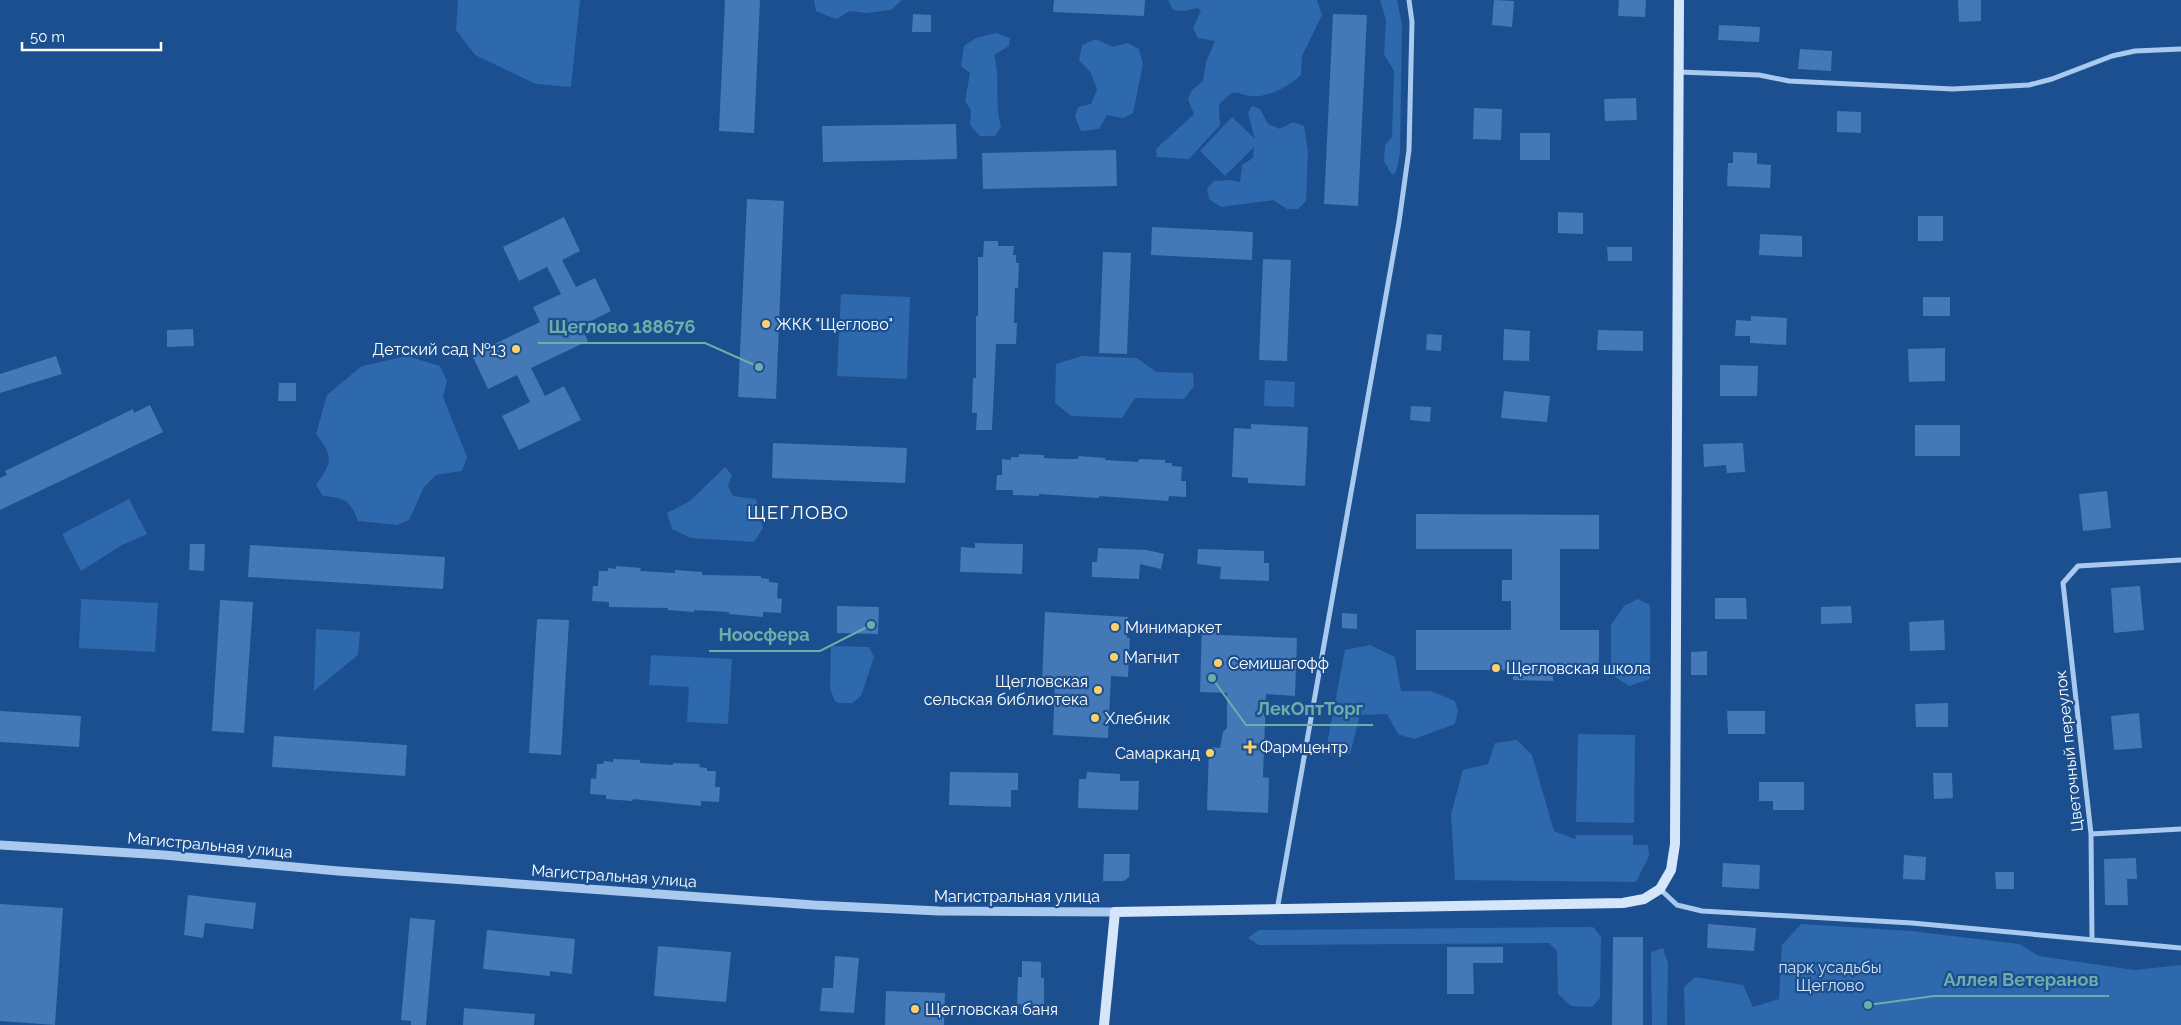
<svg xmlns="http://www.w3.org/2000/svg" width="2181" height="1025" viewBox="0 0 2181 1025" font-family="Raleway,sans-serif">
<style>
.green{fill:#2e69ad}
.building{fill:#4478b7}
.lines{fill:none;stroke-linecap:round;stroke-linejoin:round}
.minor{stroke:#a9c9ee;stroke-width:5}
.tertiary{stroke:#a9c9ee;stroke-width:9}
.secondary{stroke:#d6e6fa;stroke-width:10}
.poi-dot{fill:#ffd166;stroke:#1b4f8f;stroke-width:2}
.labels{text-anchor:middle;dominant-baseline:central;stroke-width:4.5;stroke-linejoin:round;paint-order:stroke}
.poi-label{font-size:16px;fill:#fff;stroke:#1b4f8f;text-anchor:start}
.street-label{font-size:16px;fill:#fff;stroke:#1b4f8f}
.park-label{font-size:16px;fill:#cfe3fa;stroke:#1b4f8f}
.quarter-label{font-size:19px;letter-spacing:1px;fill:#fff;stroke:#1b4f8f}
.leader{fill:none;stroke:#6fada8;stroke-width:2}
.callout-dot{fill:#6fada8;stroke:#1b4f8f;stroke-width:2}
.callout-label{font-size:18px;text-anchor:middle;font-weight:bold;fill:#6fada8;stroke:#1b4f8f;stroke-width:4.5;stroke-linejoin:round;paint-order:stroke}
</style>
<rect width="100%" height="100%" fill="#1b4f8f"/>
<path class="green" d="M458,0h122l-9,87 -35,-3 -61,-29 -19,-25z
M814,0h88l-11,10 -25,3 -16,-2 -14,8 -20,-8z
M1168,0h149l5,15 -20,41 -1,19c-11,10 -29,21 -45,21 -21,1 -18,-13 -37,9l1,20 -31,34 -32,-2 -1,-8 38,-35 -6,-15 4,-9 11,-9 3,-19 9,-21 -17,-3 -5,-10 8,-17 -3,-3 -15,3 -10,-1z
M1380,0h17l5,24 -2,129 -4,19 -4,3 -8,-14 1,-16 7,-8 2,-66 -10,-17 2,-34z
M996,33l14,5 -1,8 -15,9c7,25 0,46 7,72l-6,9h-15l-10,-11 1,-15 -6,-9 5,-28 -9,-7 3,-20 12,-8z
M1096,39l17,8 15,-4 11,6 4,15 -10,49 -10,5 -16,-3 -8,14 -18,2 -6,-14 3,-10 13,-3 6,-15 -6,-16 -12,-13 3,-15z
M1252,106l8,3 8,15 12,5 13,-7 11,4 4,27 -2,48 -8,8h-11l-14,-9 -52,7 -12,-8 -2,-11 7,-7 15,-1 11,2 2,-17 11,-7 1,-11 -29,29 -25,-25 32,-34 23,22 -7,-26z
M841,294l69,3 -3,82 -70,-3z
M407,356l33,10 7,15 -4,16 24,60 -5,14 -26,4 -12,12 -15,33 -12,5 -39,-4c-8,-21 -13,-23 -35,-25l-7,-11c16,-23 18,-28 0,-51l11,-39 35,-29z
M1082,356l55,2 19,14 37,1 1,13 -10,13 -49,-1 -13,20 -51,-2 -16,-13 1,-39z
M1265,380l30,2 -1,25 -30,-1z
M725,467l7,8 -4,11 5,10 23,3 7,29 -9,14 -63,-4 -19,-9 -5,-16 23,-12z
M129,499l18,35 -25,11 -41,26 -19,-37z
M81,599l77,4 -3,49 -76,-4z
M1638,599l12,6v74l-21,7 -18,-12v-49l13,-19z
M316,629l44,3 -2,23 -44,36z
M1370,645l25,12 6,34h30l24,10 3,10 -3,13 -41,15 -16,-5 -11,-20 -27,1 -10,39 -25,1 20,-105z
M831,646l38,1 5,10 -13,39 -9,7h-13l-4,-2 -5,-12z
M651,655l81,4 -4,65 -41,-2 2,-35 -40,-2z
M1578,734l57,1 -1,88 -58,-1z
M1517,740l15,15 22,76 21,8 1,-4h57v10h15l1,11 -13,26 -181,-2 -4,-66 12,-44 25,-6 7,-21z
M1801,924l110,7 108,13 20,12 95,14 47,-5v60h-496l-1,-38 11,-10 48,8 10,22 26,-8 3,-54z
M1593,927l8,10 -1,61 -8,9 -21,-1 -13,-12 -1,-43 -8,-8 -290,2 -11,-7 11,-8z
M1663,948l5,15 -1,62h-15l-1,-73z"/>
<path class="building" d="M725,0h35l-6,133 -35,-2z
M1054,0h91l-1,16 -91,-4z
M1494,0l20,1 -2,26 -20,-2z
M1619,0h27l-1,17 -27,-1z
M1958,0h23v21l-22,1z
M913,14l18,1v17h-19z
M1333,14l34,1 -9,191 -34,-2z
M1719,25l41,2 -1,15 -41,-2z
M1800,49l32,2 -1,20 -33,-2z
M1636,98l1,22 -32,1 -1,-22z
M1474,108l28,1 -1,31 -28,-1z
M1837,111l24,1v21l-24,-1z
M956,124l1,35 -134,3 -1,-36z
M1520,133h30v27h-30z
M1116,150l1,36 -134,3 -1,-36z
M1733,152l24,1v11l14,1 -1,23 -43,-2 1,-23h5z
M747,199l37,2 -8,198 -38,-2z
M1558,212l25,1v21l-25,-1z
M1918,216h25v25h-25z
M564,217l16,34 -18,9 14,27 19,-9 16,33 -30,15 7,15 -57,27 14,28 19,-10 17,34 -62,30 -17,-34 28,-14 -13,-27 -29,14 -16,-34 68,-33 -7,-15 28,-13 -14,-27 -28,14 -16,-34z
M1152,227l101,5 -1,28 -101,-5z
M1760,234l42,2v21l-43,-2z
M984,241h14v5h16l-1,9h3v8h3l-1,25h-3l-1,35h3l-1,21h-20l-4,86h-16l1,-17h-5l1,-35h3v-62h2v-59h5z
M1607,247h25v14h-24z
M1103,252l28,1 -4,101 -28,-1z
M1263,259l28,1 -4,101 -28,-1z
M1923,297h27v19h-27z
M1751,316l36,2 -1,27 -36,-2v-7h-15l1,-16 15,1z
M193,329l1,17 -27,1v-17z
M1504,329l26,2 -1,30 -26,-1z
M1598,330l45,1v20l-46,-1z
M1427,334l15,1 -1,16 -15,-1z
M1945,348v33l-36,1 -1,-33z
M56,356l6,18 -62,19v-19z
M1720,365l38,1 -1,30h-37z
M279,383h17v18h-18z
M1504,391l46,5 -3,26 -46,-4z
M150,405l13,27 -163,78v-32l7,-3 -2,-4 128,-62 1,4z
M1411,406l20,1 -1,15 -20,-2z
M1251,424l57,3 -3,59 -57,-3v-5l-16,-1 2,-49 17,1z
M1915,425h45v31h-45z
M773,443l134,5 -2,35 -133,-5z
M1743,443l2,29 -18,1 -1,-8 -22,2 -1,-23z
M1019,454l25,1v3l21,1h13l1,-3 26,2v2l33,2 1,-3 26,1v3h7v3l10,1 -1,14h5v16l-17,-1 -1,5 -69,-5v2l-60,-4v2l-26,-1v-5h-17l1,-15h5v-16l9,1v-3h8z
M2107,491l4,37 -28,3 -4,-37z
M1416,514l183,1v34h-39v81h39v41h-46v10l-40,-1v-10h-97v-40h95v-29h-9v-21h10v-31h-96z
M975,543l48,1 -1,30 -62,-2 1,-25 14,1z
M190,544h15l-1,27 -15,-1z
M250,545l195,12 -2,32 -195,-12z
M1098,548l49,2 17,4 -3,15 -21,-5 -1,15 -47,-2v-15h5z
M1198,549l66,2v12h5v18l-49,-2 1,-12 -24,-3z
M616,566l25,2 -1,3 35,2v-3l27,2v3l59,1v2l8,1v3l9,1 -1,15 5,1 -1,14 -18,-1v5l-34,-3v-2l-35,-2v2l-26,-2v-2l-59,-1v-5l-17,-1 1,-15h5l1,-15h9v-3l8,1z
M2140,586l4,44 -30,3 -3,-45z
M1715,598h31l1,21h-32z
M220,600l33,2 -9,131 -32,-2z
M837,606l42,1 -1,27 -41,-1z
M1851,606l1,17 -31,1v-17z
M1045,612l83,5 -1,21h3l-2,39 -17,-1 -3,62 -55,-3 2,-53 -13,-1z
M1342,613l15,1v15l-15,-1z
M537,619l32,1 -8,135 -32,-2z
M1944,620l1,30 -35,1 -1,-29z
M1202,622l18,1v12l77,3 -2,58 -29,-2 -3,83 6,1 -1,35 -61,-3 2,-63 11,1 3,-16 4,-4v-35l-27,-1z
M1707,651v24h-16v-23z
M1948,703v24h-32l-1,-23z
M0,711l81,5 -2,31 -79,-5z
M1727,711h38v23h-37z
M2139,713l3,35 -28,2 -3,-34z
M274,736l133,9 -2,31 -133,-9z
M613,759l27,1v3l33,2v-2l27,1 -1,3 8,1v3h9l-1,16h5l-1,15 -18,-1v5l-68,-7 -1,2 -26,-2v-4l-16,-1 1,-16 5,1 1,-15h6l1,-3 9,1z
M950,772l68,1v17h-7v17l-62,-2z
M1087,772l33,2v7h19l-1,29 -60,-2 1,-29h7z
M1933,773h19l1,25 -19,1z
M1759,782h45v28h-31v-9h-14z
M1104,854h26l-1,23 -5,4h-21z
M1904,855l22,2 -1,23 -22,-1z
M2136,858l1,21h-10l1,26h-23l-1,-46z
M1723,863l37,2 -1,24 -37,-2z
M1995,872h19v17h-18z
M188,895l68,8 -3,26 -48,-6 -2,15 -19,-3z
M0,904l63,4 -8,117 -55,-4z
M410,918l25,2 -9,105h-15v-4l-10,-1z
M1708,924l48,4 -2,23 -47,-3z
M487,930l88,9 -3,35 -22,-3v5l-67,-7z
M1613,937h30v88h-31z
M658,946l73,6 -5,50 -72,-6z
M1447,947h56v16h-30l1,31h-27z
M835,956l24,2 -5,55 -34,-2 2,-23h11z
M1022,961l19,1v16h3v26h-4v10h-20l1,-10h-4l1,-27h4z
M886,991l59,2 -1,32h-59z
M464,1008l71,6 -1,11h-71z"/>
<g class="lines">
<path class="minor" d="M1679,72l80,3 30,6 164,8 76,-4 23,-6 60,-23 23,-5 46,-2
M2091,834l90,-5
M1660,889l17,16 25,6 210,12 269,25
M1277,910l122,-688 10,-72 3,-128 -3,-22
M2092,940l-1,-106 -28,-251 15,-17 103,-6"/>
<path class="tertiary" d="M0,845l164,10 174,16 476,34 125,6 176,1"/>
<path class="secondary" d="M1104,1025l11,-113 508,-9 21,-4 16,-10 11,-19 4,-26 4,-844"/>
</g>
<g class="poi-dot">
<circle cx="766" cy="324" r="5"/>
<circle cx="516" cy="349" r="5"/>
<circle cx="1115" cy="627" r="5"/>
<circle cx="1114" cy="657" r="5"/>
<circle cx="1218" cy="663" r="5"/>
<circle cx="1496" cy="668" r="5"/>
<circle cx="1098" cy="690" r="5"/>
<circle cx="1095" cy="718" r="5"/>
<path d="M1247.5 739.5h5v5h5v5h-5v5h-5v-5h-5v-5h5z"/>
<circle cx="1210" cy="753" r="5"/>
<circle cx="915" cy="1009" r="5"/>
</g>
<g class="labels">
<g class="poi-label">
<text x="776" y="324">ЖКК "Щеглово"</text>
<text x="506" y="349" text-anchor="end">Детский сад №13</text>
<text x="1125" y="627">Минимаркет</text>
<text x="1124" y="657">Магнит</text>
<text x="1228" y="663">Семишагофф</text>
<text x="1506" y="668">Щегловская школа</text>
<text x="1088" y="681" text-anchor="end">Щегловская<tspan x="1088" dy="18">сельская библиотека</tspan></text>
<text x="1105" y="718">Хлебник</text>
<text x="1260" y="747">Фармцентр</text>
<text x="1200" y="753" text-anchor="end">Самарканд</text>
<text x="925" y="1009">Щегловская баня</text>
</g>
<g class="street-label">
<text transform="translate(2069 751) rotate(-96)">Цветочный переулок</text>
<text transform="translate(210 845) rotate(5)">Магистральная улица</text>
<text transform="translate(614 876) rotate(4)">Магистральная улица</text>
<text x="1017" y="896">Магистральная улица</text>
</g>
<g class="park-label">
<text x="1830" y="967">парк усадьбы<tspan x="1830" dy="18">Щеглово</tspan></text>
</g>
<g class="quarter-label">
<text x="798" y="512">ЩЕГЛОВО</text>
</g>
</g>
<path class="leader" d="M759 367L705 343H538M871 625L820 651H709M1212 678L1246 725H1373M1868 1005L1934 996H2109"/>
<g class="callout-dot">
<circle cx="759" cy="367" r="5"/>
<circle cx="871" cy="625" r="5"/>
<circle cx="1212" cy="678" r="5"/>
<circle cx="1868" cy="1005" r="5"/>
</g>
<g class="callout-label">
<text x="622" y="333">Щеглово 188676</text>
<text x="764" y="641">Ноосфера</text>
<text x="1310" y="715">ЛекОптТорг</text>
<text x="2021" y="986">Аллея Ветеранов</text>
</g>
<path d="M22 42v8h139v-8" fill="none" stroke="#ffffff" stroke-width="2.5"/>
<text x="30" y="42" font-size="15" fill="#ffffff" stroke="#1b4f8f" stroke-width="4" paint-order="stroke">50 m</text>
</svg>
